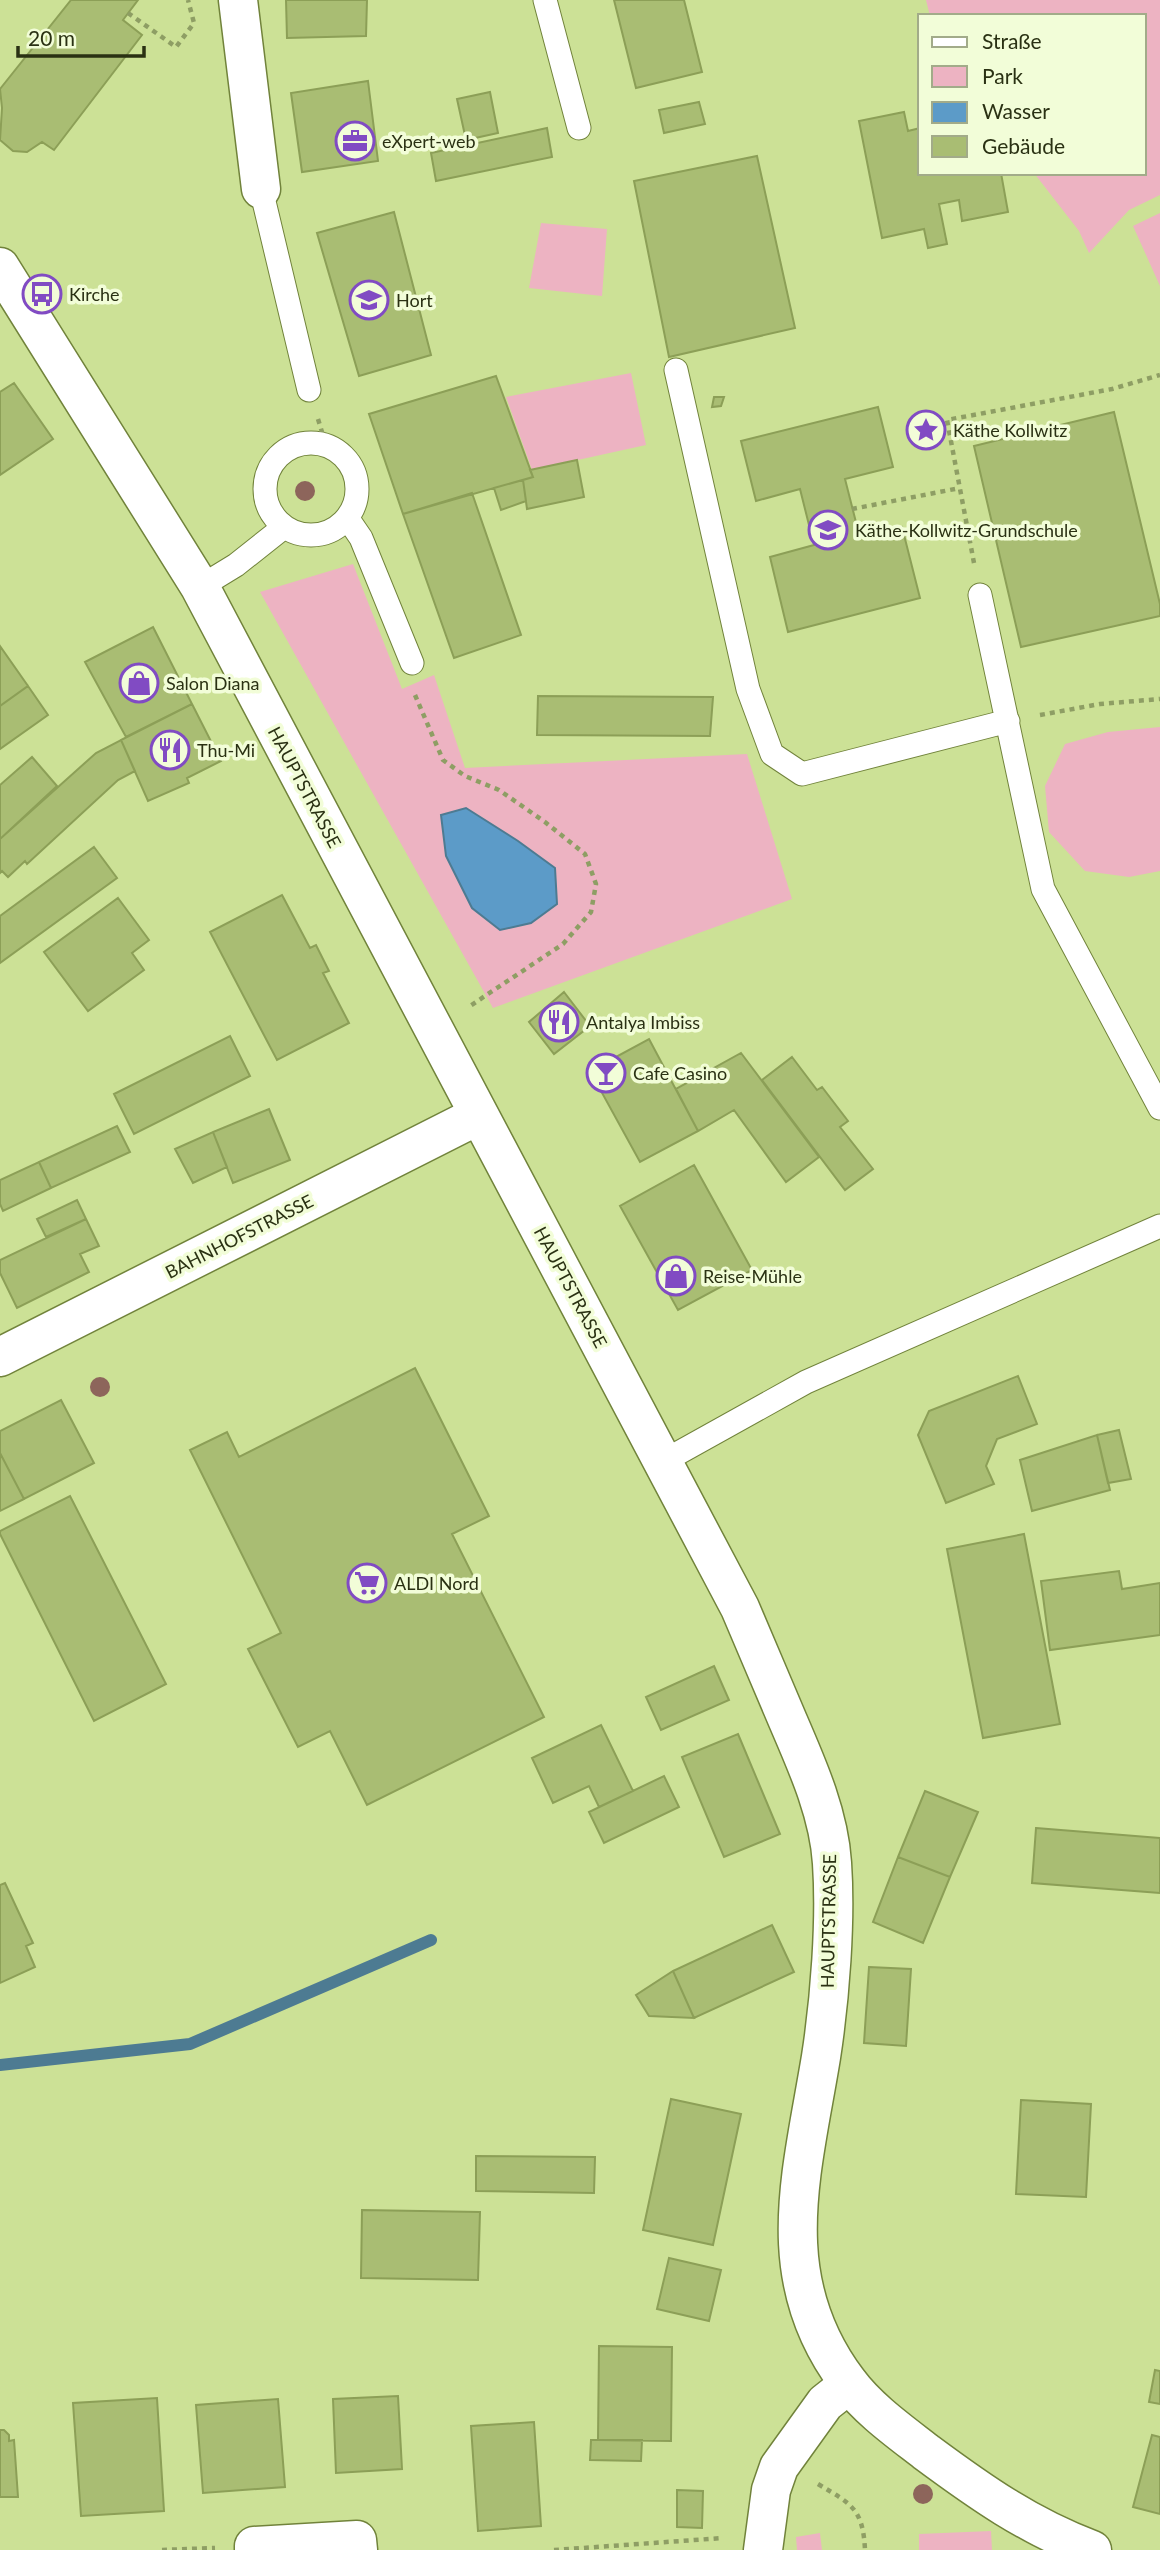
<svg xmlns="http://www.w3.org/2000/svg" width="1160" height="2550" viewBox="0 0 1160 2550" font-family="Lato,sans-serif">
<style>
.green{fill:#edb3c2}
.water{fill:#5c9bc8;stroke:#4d7b92;stroke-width:2}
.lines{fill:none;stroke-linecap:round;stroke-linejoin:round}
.stream{stroke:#4d7b92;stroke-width:12}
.building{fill:#a9bd73;stroke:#8c9f57;stroke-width:2}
.lane-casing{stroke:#71833b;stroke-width:25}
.street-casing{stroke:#71833b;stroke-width:41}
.secondary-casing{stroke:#71833b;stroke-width:41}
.path{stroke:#8e9e64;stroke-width:4.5;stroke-dasharray:5 5;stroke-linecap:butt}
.lane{stroke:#fff;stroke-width:23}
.street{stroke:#fff;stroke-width:38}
.secondary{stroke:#fff;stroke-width:38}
.tree{fill:#8d655b}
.labels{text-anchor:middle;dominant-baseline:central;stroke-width:7;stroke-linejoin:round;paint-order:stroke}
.poi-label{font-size:18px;fill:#2a3113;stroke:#f2fdd8;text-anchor:start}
.street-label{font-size:18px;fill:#2a3113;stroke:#f2fdd8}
</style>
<rect width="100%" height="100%" fill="#cce196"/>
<path class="green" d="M926,0h234v195l-31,15 -40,43 -10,-22 -45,-58h110v-157h-214z
M1160,213v73l-27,-60z
M541,223l66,6 -5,67 -73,-8z
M631,373l15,72 -114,25 -26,-73z
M353,564l49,125 32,-14 31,93 282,-14 45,145 -299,109 -233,-416z
M1160,727v144l-31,6 -44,-6 -36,-39 -4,-46 20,-42 43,-12z
M991,2531l1,19h-73v-16z
M820,2533l2,17h-25l-1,-13z"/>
<path class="water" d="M466,808l52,33 37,27 2,36 -26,19 -31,7 -28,-22 -26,-52 -5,-41z"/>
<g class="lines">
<path class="stream" d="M0,2065l190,-21 241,-104"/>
</g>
<path class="building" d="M71,0h67l-15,20 19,15 -88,115 -12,-8 -15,10 -14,-1 -13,-11 2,-32 -2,-19z
M286,0h81l-1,36 -79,2z
M614,0h70l18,72 -66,16z
M368,81l10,80 -76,11 -11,-79z
M490,92l8,41 -32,7 -9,-41z
M699,102l6,22 -41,9 -5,-23z
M904,112l4,19 12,-3v45h81l7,39 -46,9 -3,-21 -20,4 8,40 -19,4 -4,-19 -42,9 -23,-117z
M547,128l5,29 -116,24 -5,-28z
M757,156l38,172 -126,29 -35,-176z
M394,212l37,143 -72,21 -42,-143z
M496,376l37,101 -130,37 -34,-100z
M14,383l39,56 -53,36v-83z
M714,397h10l-3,9 -9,1z
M878,407l15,60 -48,12 15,59 42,-11 18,71 -132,34 -18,-75 44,-12 -14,-56 -44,12 -15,-60z
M1114,412l46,192v12l-139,31 -47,-201z
M577,460l7,37 -57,12 -4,-29 10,-3 -3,-7z
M523,480l3,21 -25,9 -7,-22z
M472,493l49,142 -67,23 -51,-144z
M153,627l39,77 -66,33 -41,-75z
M0,646l28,40 -28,20z
M28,686l20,29 -48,34v-43z
M538,696l175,1 -3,39 -173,-1z
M192,704l29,57 -34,17 2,5 -41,18 -27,-61z
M121,740l14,31 -17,9 -91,84 -2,-3 -17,16 -6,-6 -2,2v-34l96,-86z
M32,757l25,29 -57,53v-54z
M94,847l23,31 -117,85v-47z
M282,895l28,53 6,-3 13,26 -6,2 26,50 -72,37 -67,-128z
M118,898l31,42 -17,13 12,17 -56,41 -44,-59z
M564,992l26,34 -36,28 -25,-32z
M230,1036l20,40 -116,58 -20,-40z
M649,1039l49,92 -58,31 -50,-91z
M741,1053l78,104 -33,25 -52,-72 -36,21 -22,-42z
M792,1057l25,33 5,-3 26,34 -8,6 33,42 -28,21 -83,-110z
M269,1109l21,51 -57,23 -20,-51z
M117,1126l13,26 -79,36 -12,-26z
M213,1132l14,35 -34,16 -18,-34z
M39,1162l12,26 -48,23 -3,-7v-24z
M694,1165l58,105 -74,40 -58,-104z
M77,1200l9,19 -40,18 -9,-18z
M86,1219l13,27 -19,8 9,18 -72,36 -17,-35v-13z
M415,1368l74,148 -37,18 92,183 -177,88 -37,-74 -32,16 -50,-98 33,-16 -91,-183 37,-18 12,25z
M1018,1376l19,48 -40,15 -11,27 8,18 -48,19 -28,-68 11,-24z
M61,1400l33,63 -70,36 -24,-46v-22z
M1119,1430l12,49 -23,4 -11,-48z
M1097,1435l13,55 -78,21 -12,-51z
M0,1453l24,46 -24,12z
M70,1496l96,188 -72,37 -94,-187v-3z
M1024,1534l36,190 -77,14 -36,-189z
M1119,1571l3,18 38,-6v52l-110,15 -9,-69z
M714,1666l15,34 -68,30 -15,-33z
M601,1725l32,66 -34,16 -10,-21 -36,17 -21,-45z
M738,1734l42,100 -56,23 -42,-100z
M664,1776l15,31 -75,36 -15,-31z
M925,1791l53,21 -28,65 -52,-20z
M1036,1828l124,10v55l-128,-10z
M898,1857l52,20 -27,66 -50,-21z
M5,1883l28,60 -7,3 9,21 -35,16v-98z
M772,1925l22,47 -100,46 -21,-47z
M869,1967l42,2 -5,77 -42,-3z
M673,1971l21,47 -45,-2 -13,-21z
M671,2099l70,15 -28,131 -70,-15z
M1021,2100l70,4 -5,93 -70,-3z
M476,2156l119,1 -1,36 -118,-2z
M362,2210l118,2 -2,68 -117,-2z
M669,2258l52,12 -12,51 -52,-12z
M599,2346l73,1 -1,94 -73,-1z
M1155,2370l5,1v33l-11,-2z
M398,2396l4,73 -66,4 -3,-74z
M157,2398l7,113 -83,5 -8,-113z
M278,2399l7,88 -82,6 -7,-88z
M534,2422l7,104 -63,5 -7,-105z
M0,2430h4l5,5v6l5,-1 4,57h-18z
M1152,2435l8,2v77l-27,-7z
M591,2440h51l-1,21 -51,-1z
M677,2490l26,1 -1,37 -25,-1z"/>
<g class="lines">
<defs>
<path id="lane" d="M545,0l34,128
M261,189l48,201
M676,370l72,319 24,65 30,20 206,-53
M265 489a46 46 0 1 1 92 0a46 46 0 1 1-92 0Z
M348,519l13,19 51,125
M200,587l36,-22 48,-38
M980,595l63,294 117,219
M664,1461l142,-79 354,-156"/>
<path id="street" d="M238,0l23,189
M254,2550v-4l103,-6 1,10
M763,2550l8,-60 8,-23 46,-64 24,-19"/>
<path id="secondary" d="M0,267l200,320 540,1021c16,38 32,75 48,113 19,44 41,93 44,142 4,58 -2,136 -11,194 -19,116 -52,221 27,325 20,27 51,49 78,70 54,40 102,74 166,98
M0,1357l479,-242"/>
</defs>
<use href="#lane" class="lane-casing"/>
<use href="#street" class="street-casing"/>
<use href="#secondary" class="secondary-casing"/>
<path class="path" d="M128,13l48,34 18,-24 -6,-23
M318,419l8,26
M852,509l108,-21
M974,563l-27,-143 165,-31 48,-14
M415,695l28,65 22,16 34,14 46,32 40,32 11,30 -5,28 -28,32 -93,62
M1040,715l60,-11 60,-5
M818,2484c33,20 45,24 47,66
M162,2550l53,-2
M554,2550l169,-12"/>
<use href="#lane" class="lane"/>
<use href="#street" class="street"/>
<use href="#secondary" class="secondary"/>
</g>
<g class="tree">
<circle cx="305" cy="491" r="10"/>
<circle cx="100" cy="1387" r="10"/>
<circle cx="923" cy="2494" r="10"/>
</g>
<defs>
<symbol id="office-ring" viewBox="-11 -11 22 22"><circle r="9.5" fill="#f2fdd8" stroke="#814bc3" stroke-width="1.5"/><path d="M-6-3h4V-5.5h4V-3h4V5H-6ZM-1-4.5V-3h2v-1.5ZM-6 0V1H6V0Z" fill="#814bc3"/></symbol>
<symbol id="bus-ring" viewBox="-11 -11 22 22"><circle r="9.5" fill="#f2fdd8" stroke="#814bc3" stroke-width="1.5"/><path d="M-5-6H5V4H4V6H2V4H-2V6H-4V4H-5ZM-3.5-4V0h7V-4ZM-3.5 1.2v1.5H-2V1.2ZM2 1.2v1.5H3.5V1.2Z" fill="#814bc3"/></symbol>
<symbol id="school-ring" viewBox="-11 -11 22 22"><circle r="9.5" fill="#f2fdd8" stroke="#814bc3" stroke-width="1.5"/><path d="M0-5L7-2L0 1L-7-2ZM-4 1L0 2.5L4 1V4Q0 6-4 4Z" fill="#814bc3"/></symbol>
<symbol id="sight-ring" viewBox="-11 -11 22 22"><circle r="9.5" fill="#f2fdd8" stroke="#814bc3" stroke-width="1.5"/><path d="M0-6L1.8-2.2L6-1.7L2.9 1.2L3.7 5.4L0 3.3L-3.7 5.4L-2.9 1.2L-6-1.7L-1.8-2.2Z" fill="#814bc3"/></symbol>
<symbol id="shop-ring" viewBox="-11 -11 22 22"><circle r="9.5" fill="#f2fdd8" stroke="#814bc3" stroke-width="1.5"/><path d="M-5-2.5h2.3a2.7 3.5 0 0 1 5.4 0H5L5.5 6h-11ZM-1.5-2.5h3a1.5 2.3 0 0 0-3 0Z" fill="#814bc3"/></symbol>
<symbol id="restaurant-ring" viewBox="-11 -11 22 22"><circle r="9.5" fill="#f2fdd8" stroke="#814bc3" stroke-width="1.5"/><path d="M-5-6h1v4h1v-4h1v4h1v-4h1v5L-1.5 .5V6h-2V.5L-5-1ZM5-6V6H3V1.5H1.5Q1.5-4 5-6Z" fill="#814bc3"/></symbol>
<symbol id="bar-ring" viewBox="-11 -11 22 22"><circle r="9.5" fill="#f2fdd8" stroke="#814bc3" stroke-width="1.5"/><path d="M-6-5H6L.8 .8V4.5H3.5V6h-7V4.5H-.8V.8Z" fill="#814bc3"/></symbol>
<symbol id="supermarket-ring" viewBox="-11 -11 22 22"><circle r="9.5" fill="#f2fdd8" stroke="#814bc3" stroke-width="1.5"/><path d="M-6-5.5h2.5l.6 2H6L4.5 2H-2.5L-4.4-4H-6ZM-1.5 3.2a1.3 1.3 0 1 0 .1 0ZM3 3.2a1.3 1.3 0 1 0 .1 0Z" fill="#814bc3"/></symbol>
</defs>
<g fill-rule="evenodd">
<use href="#office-ring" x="333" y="119" width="44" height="44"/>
<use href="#bus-ring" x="20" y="272" width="44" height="44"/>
<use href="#school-ring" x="347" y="278" width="44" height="44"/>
<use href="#sight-ring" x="904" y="408" width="44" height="44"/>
<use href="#school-ring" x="806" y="508" width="44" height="44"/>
<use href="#shop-ring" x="117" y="661" width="44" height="44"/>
<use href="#restaurant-ring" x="148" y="728" width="44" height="44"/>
<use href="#restaurant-ring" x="537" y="1000" width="44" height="44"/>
<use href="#bar-ring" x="584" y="1051" width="44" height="44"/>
<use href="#shop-ring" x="654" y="1254" width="44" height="44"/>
<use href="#supermarket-ring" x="345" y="1561" width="44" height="44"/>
</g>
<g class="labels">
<g class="poi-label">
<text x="382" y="141">eXpert-web</text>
<text x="69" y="294">Kirche</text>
<text x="396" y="300">Hort</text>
<text x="953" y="430">Käthe Kollwitz</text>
<text x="855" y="530">Käthe-Kollwitz-Grundschule</text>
<text x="166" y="683">Salon Diana</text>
<text x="197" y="750">Thu-Mi</text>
<text x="586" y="1022">Antalya Imbiss</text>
<text x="633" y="1073">Cafe Casino</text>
<text x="703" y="1276">Reise-Mühle</text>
<text x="394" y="1583">ALDI Nord</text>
</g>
<g class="street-label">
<text transform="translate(305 787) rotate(62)">HAUPTSTRASSE</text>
<text transform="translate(239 1236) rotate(-27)">BAHNHOFSTRASSE</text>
<text transform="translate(571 1287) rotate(62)">HAUPTSTRASSE</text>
<text transform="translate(828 1921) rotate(-89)">HAUPTSTRASSE</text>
</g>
</g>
<rect x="918" y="14" width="228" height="161" fill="#f2fdd8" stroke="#a2ab89" stroke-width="2"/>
<rect x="932" y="37" width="35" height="10" fill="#ffffff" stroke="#a2ab89" stroke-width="2"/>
<text x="982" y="49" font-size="21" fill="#2a3113">Straße</text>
<rect x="932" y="66" width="35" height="21" fill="#edb3c2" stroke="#a2ab89" stroke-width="2"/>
<text x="982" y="84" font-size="21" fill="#2a3113">Park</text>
<rect x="932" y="102" width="35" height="21" fill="#5c9bc8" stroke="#a2ab89" stroke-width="2"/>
<text x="982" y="119" font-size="21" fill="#2a3113">Wasser</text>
<rect x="932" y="136" width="35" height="21" fill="#a9bd73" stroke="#a2ab89" stroke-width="2"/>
<text x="982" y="154" font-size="21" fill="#2a3113">Gebäude</text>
<path d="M18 46v10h126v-10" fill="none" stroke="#2a3113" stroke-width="3.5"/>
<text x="28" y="46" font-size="21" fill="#2a3113" stroke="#f2fdd8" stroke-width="5" paint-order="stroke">20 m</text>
</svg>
